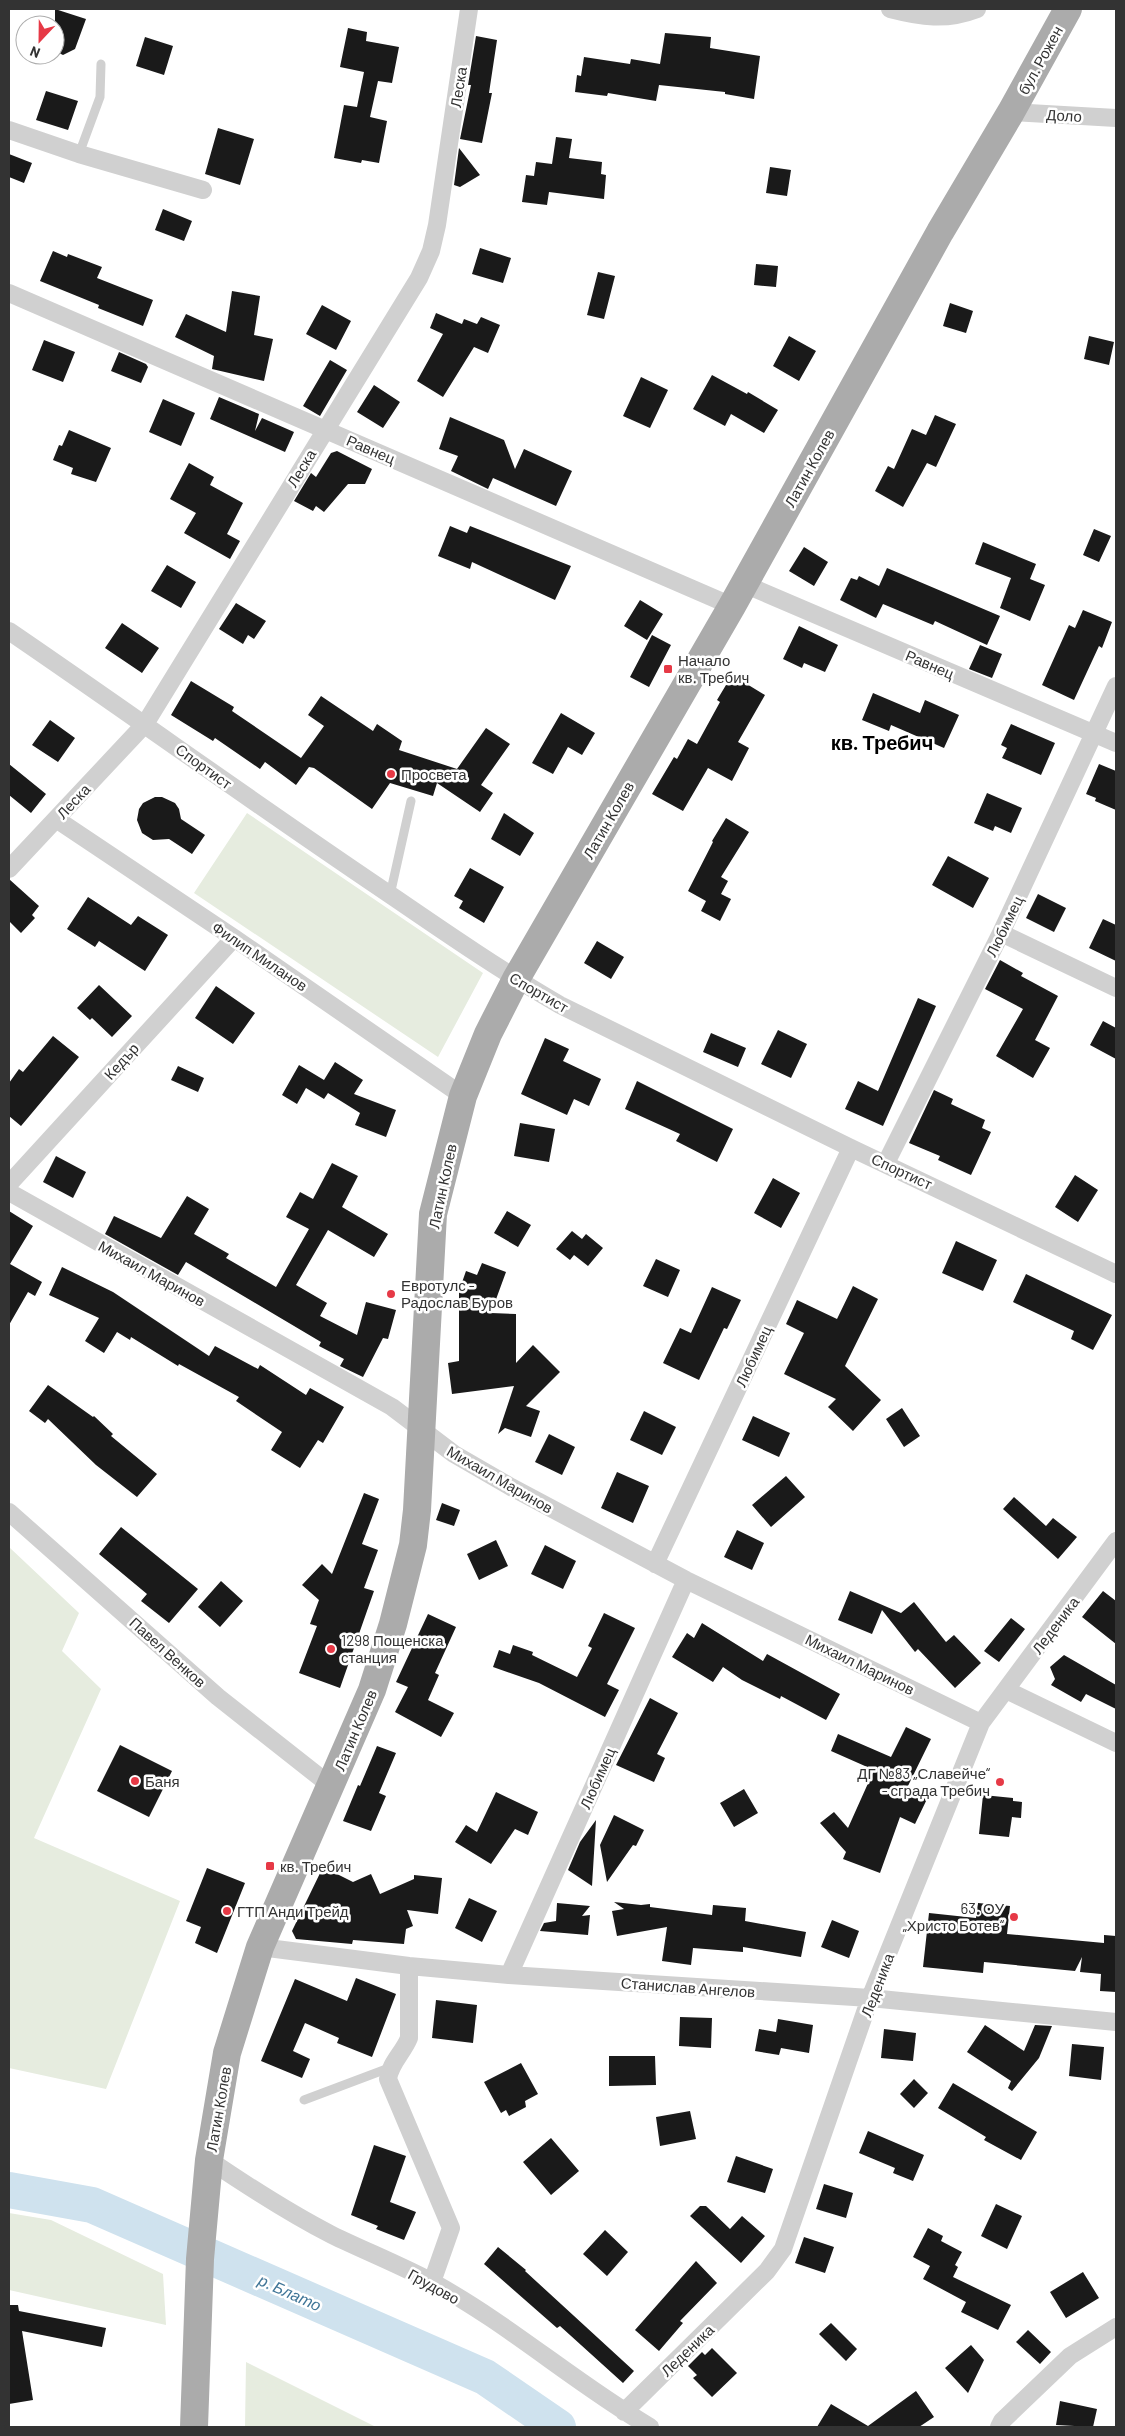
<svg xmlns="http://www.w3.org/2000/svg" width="1125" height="2436" viewBox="0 0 1125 2436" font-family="Barlow,sans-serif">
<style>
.green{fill:#e6ecdf}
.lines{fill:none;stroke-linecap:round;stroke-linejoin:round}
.river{stroke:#cfe2ee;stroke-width:36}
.building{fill:#1a1a1a}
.lane{stroke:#d0d0d0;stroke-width:9}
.street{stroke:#d0d0d0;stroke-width:18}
.primary{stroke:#ababab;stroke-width:28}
.poi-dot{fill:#e63946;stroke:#fff;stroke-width:2}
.labels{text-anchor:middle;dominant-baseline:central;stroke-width:5;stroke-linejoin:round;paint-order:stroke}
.street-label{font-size:15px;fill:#333;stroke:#fff}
.poi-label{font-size:15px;fill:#333;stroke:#fff;text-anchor:start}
.water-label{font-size:16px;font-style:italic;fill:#3f7597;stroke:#fff}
.district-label{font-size:20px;font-weight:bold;fill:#000;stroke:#fff}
</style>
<rect width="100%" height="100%" fill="#fff"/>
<path class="green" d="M247,813l236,160 -45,84 -244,-164z
M9,1547l70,66 -17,38 39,38 -67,149 146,63 -74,188 -97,-21z
M9,2213l42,7 112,54 3,51 -157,-35z
M246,2362l130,65h-131z"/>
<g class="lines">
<path class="river" d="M9,2190l83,15 393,172 73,50"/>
</g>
<path class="building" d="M55,9l31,10 -11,30 -12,6 -8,-4z
M348,28l19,4 -1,9 33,6 -7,36 -14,-2 -8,36 17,4 -8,42 -17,-3 -1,3 -27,-5 10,-53 13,2 7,-35 -24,-5z
M665,33l46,4 -1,11 50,8 -6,43 -29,-5v-2l-66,-7 -3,16 -48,-8 -1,3 -32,-4 2,-17 4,1 3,-19 46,7 1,-5 29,5z
M476,36l21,4 -8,53h3l-10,50 -22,-4 11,-54h-3z
M145,37l28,9 -9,29 -28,-9z
M46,91l32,10 -10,29 -32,-10z
M218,128l36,11 -14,46 -35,-11z
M556,137l16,2 -3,19 33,4 -1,12 5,1 -2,24 -55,-7 -2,13 -25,-3 4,-27 8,1 2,-14 16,2z
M459,148l21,27 -20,12 -6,-2z
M9,154l23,9 -8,20 -15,-6z
M770,167l21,3 -4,26 -21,-3z
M163,209l29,12 -8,20 -29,-11z
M480,248l31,10 -8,25 -31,-9z
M53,251l14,6 1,-3 34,13 -5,11 56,22 -10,26 -45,-18 1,-3 -59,-24z
M756,264l22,2 -2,21 -22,-2z
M598,272l17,4 -11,43 -17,-4z
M232,291l28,5 -6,39 19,4 -9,42 -52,-12 2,-13 -39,-19 11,-23 40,18z
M950,303l23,8 -7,22 -23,-7z
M322,305l29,16 -15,29 -30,-16z
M436,313l26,11 2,-5 13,5 4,-7 19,8 -12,28 -14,-6 -31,50 -26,-16 26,-47 -13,-6z
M789,336l27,15 -17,30 -26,-15z
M1089,336l25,6 -5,23 -25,-6z
M44,340l31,12 -12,30 -31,-12z
M119,352l27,12 2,3 -7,16 -30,-12z
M330,360l17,10 -27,46 -17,-10z
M712,375l35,19 1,-2 30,18 -14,23 -33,-19 -6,12 -32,-17z
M641,377l27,13 -18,38 -27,-12z
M374,385l26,17 -17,26 -26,-16z
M219,397l40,17 -4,17 7,-13 32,14 -9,20 -75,-33z
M163,399l32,14 -14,33 -32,-14z
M935,415l21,9 -20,43 -9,-4 -24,44 -28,-16 13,-25 6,3 18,-40 14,6z
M450,417l54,23 11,29 9,-20 48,22 -16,35 -63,-28 -5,11 -37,-18 7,-15 -19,-7z
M69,430l42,18 -15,34 -25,-8 2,-6 -20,-8 6,-15 3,1z
M337,451l35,18 -7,15h-17l-24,28 -8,-6 -3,5 -19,-10 17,-28 5,4 15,-24z
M189,463l25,14 -4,8 33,18 -16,31 13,7 -10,18 -46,-26 12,-20 -26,-14z
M450,526l17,7 3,-7 101,40 -16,34 -83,-38 -2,7 -32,-13z
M1094,529l17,7 -12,26 -16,-7z
M983,542l53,22 -6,15 15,6 -15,36 -30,-13 11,-30 -36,-14z
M804,547l24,15 -14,24 -25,-15z
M167,565l29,17 -15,26 -30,-17z
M887,568l113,48 -13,29 -52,-24 -2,4 -50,-21 -7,14 -36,-18 11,-22 6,2 2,-4 20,10z
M640,600l23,14 -16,26 -23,-14z
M236,603l30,18 -12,18 -6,-4 -5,9 -24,-15z
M1083,610l29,12 -10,26 -3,-2 -25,54 -32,-15 27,-60 6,3z
M122,623l37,25 -17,25 -37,-25z
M799,626l39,19 -13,27 -21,-9 -2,5 -19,-9z
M652,635l19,10 -22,42 -19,-10z
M980,645l22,9 -10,24 -23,-9z
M732,675l33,20 -27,47 11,6 -17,33 -24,-13 -25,43 -31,-17 22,-37 3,2 11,-20 9,5 23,-42 -3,-2z
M191,681l43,26 -2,4 69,47 23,-32 -16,-11 13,-19 52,35 4,-7 25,17 -3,9 58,19 29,-41 24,16 -29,41 12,8 -13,19 -43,-29 -4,13 -43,-13 -18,26 -58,-41 -5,-1 -13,18 -31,-23 -5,7 -45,-31 -2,3 -42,-26z
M873,693l47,20 5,-13 34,15 -15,33 -53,-23 -2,6 -27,-11z
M561,713l34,20 -13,22 -14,-8 -15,27 -21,-11z
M50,720l25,18 -17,24 -26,-17z
M1011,724l44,19 -14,32 -39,-17 5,-10 -6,-3z
M9,764l37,30 -15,19 -22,-18z
M1099,764l17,7v39l-21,-9 1,-3 -10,-4z
M987,793l35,15 -11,25 -16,-7 -2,5 -19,-8z
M155,797h7l13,6 4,6 2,10 24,16 -13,19 -23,-15 -16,1 -11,-7 -5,-13 2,-11 4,-6z
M504,813l30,20 -14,23 -29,-17z
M726,818l23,14 -28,45 7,4 -7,13 10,5 -11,22 -19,-10 5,-10 -18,-10 25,-49 -1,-1z
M948,856l41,22 -16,30 -41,-23z
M470,868l34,19 -20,36 -25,-15 4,-7 -9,-5z
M9,879l30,27 -7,9 3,3 -14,15 -12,-12z
M1038,894l28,14 -12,24 -28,-14z
M88,897l43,28 7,-9 30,19 -23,36 -46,-30 -4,6 -28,-18z
M1103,919l13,6v36l-27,-13z
M597,941l27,16 -13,22 -27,-16z
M1000,960l23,13 -2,3 37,20 -23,44 15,8 -17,30 -37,-22 27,-47 -38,-20z
M99,985l33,31 -20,21 -20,-19 -2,2 -13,-12z
M216,986l39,27 -22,31 -38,-26z
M918,998l18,8 -53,120 -38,-17 13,-28 20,10z
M1103,1021l13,7v31l-26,-14z
M778,1030l29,14 -16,34 -30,-14z
M711,1033l35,15 -8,19 -35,-15z
M53,1036l26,21 -58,69 -12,-10v-33l10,-14 4,3z
M545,1038l24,11 -6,12 38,18 -12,27 -15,-7 -7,16 -46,-21z
M335,1062l28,18 -9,14 42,16 -10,27 -31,-12 5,-12 -32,-20 -4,6 -18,-11 -9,16 -15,-9 17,-30 25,15z
M178,1066l26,12 -6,14 -27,-12z
M637,1081l96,48 -16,33 -41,-21 4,-7 -55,-25z
M934,1090l19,9 -2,5 34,16 -3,8 9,4 -20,43 -33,-15 2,-4 -31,-13z
M520,1123l35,6 -6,33 -35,-6z
M56,1156l30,16 -13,26 -30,-16z
M332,1163l26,13 -16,31 46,27 -14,23 -46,-27 -32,55 31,18 -7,13 37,19 9,-33 30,8 -8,29 -5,-1 -20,39 -23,-11 4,-7 -25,-13 2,-4 -135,-80 -8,13 -73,-41 9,-18 47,22 26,-42 22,13 -15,25 35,20 -3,4 50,29 33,-58 -23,-12 14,-25 13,7z
M1075,1175l23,15 -20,32 -23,-15z
M773,1178l27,15 -19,35 -27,-15z
M9,1211l24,15 -23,38 32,18 -7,14 -7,-4 -19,33z
M507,1211l24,14 -13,22 -24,-14z
M572,1231l10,8 4,-5 17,14 -15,18 -14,-11 -4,5 -14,-11z
M956,1241l41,19 -14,31 -41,-18z
M656,1259l24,11 -12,27 -25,-11z
M482,1263l24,9 -15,41 25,1v49l17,-18 27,27 -34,34 14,5 -9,26 -26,-9 -7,6 16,-48 -62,8 -4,-31 11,-2v-70l7,-20 11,4z
M62,1267l51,25 96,64 6,-10 43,23 2,-4 46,30 4,-7 34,19 -21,36 -5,-3 -18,28 -29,-18 11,-18 -46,-31 3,-4 -60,-33 -1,2 -47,-29 -1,3 -13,-8 -13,21 -19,-12 14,-23 -50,-23z
M1026,1274l86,41 -19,35 -22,-11 3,-8 -61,-29z
M853,1286l25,13 -33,67 36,34 -28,31 -25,-24 8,-8 -52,-25 20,-41 -18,-9 11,-24 40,19z
M712,1287l29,13 -14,29 -3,-1 -25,52 -36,-17 17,-35 11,5z
M48,1385l45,32 1,-1 19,18 -2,2 46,38 -20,23 -41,-32 -48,-46 -3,4 -16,-12z
M902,1408l18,28 -16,11 -18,-28z
M644,1411l32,16 -14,28 -32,-15z
M753,1416l37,17 -11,24 -37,-17z
M549,1434l26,13 -13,28 -27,-13z
M617,1472l32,14 -16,37 -32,-15z
M786,1476l19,21 -34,30 -19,-22z
M364,1493l15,6 -17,45 16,6 -14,38 10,3 -34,97 -41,-15 18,-47 -7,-2 9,-24 -17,-15 20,-21 10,10z
M1014,1497l32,29 7,-8 24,19 -19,22 -55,-50z
M442,1503l18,7 -6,16 -18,-6z
M121,1527l77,62 -29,34 -28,-22 6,-7 -48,-40z
M737,1530l27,13 -12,27 -28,-13z
M496,1540l12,26 -29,14 -12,-26z
M545,1545l31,16 -13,28 -32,-15z
M221,1581l22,20 -23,26 -22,-20z
M850,1591l51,22 13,-11 32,40 8,-7 27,28 -26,25 -37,-39 -3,3 -33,-42 -10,24 -34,-14z
M1103,1591l13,10v43l-34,-27z
M604,1613l31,15 -28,56 12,6 -14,27 -66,-34 -46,-16 6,-17 11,4 3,-9 20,7 -1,3 45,22 15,-29 -4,-2z
M428,1614l28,13 -21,46 4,2 -11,25 26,13 -13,24 -46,-25 13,-25 -12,-5z
M1011,1618l14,11 -26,33 -15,-11z
M702,1623l61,38 4,-7 73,40 -14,26 -45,-24 -1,3 -38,-19 -19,-13 -10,15 -41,-25 15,-24 7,5z
M1064,1655l52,30v24l-30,-15 -5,8 -30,-17 4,-6 -5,-12z
M650,1698l28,15 -21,41 8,4 -11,24 -38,-17z
M906,1727l25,12 -25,51 21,9 -12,25 -15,-7 -20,56 -37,-14 3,-7 -26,-29 14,-11 14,16 26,-58 -43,-19 7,-17 53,23z
M120,1745l52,26 -23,46 -52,-26z
M377,1746l19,7 -17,40 7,3 -15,35 -28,-10 15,-36 2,1z
M744,1789l14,24 -24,14 -14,-24z
M496,1792l42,20 -10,23 -13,-6 -24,35 -36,-22 11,-17 11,7z
M983,1795l30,3v3l9,1 -1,16 -9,-1 -3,20 -30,-3z
M614,1815l30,15 -8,16 -3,-1 -26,37 -7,-37z
M596,1820l-4,66 -24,-16 12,-28z
M323,1867l30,15 18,-8 9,20 34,-15v-4l28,3 -4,36 -31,-4 6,16 -7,3 -2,15 -51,-4 -1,4 -56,-5 -4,-8z
M207,1868l38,15 -28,70 -22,-10 6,-16 -15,-6z
M469,1898l28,13 -15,31 -27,-14z
M614,1902l27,3 9,-1v3l62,8 1,-10 33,3 -1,13 61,11 -5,25 -58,-10v5l-50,-4 -2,17 -29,-4 5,-34 -50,9 -5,-25 12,-2z
M557,1903l33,3 -8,10 8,-1 -2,20 -48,-4 4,-8 12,-2z
M978,1903l32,3 -3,28 97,9v-8l12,1v56l-16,-1 1,-17 -21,-2 2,-15 -7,14 -91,-9 -1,11 -60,-6 6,-54 47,5z
M832,1920l27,11 -10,27 -28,-11z
M356,1978l40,16 -24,63 -35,-14 2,-5 -34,-15 -12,28 17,8 -8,19 -41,-17 34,-82 52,22z
M436,2000l41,5 -4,38 -41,-5z
M680,2017l32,1 -1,30 -32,-2z
M778,2019l35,6 -4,28 -28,-5 -2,7 -24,-4 4,-22 17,3z
M985,2025l39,26 11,-26 17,1 -13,32 -27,33 -4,-3 3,-7 -44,-29z
M884,2029l32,4 -3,28 -32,-3z
M1072,2044l32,3 -3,33 -32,-4z
M609,2056h46l1,29 -47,1z
M521,2063l17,31 -13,7 1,6 -17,9 -3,-6 -5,3 -17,-31z
M914,2079l14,14 -14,15 -14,-14z
M953,2083l84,49 -16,28 -37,-20 2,-3 -48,-29z
M690,2111l6,28 -36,7 -4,-29z
M868,2131l56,24 -11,26 -20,-8 2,-5 -36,-15z
M551,2138l28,33 -28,24 -28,-33z
M374,2145l32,11 -16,46 26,10 -12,28 -28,-11 2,-3 -27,-11z
M736,2156l37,13 -8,24 -38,-11z
M824,2184l29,9 -7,25 -30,-9z
M996,2204l26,12 -15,33 -26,-13z
M700,2206h6l24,23 12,-13 23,20 -24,27 -51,-47z
M928,2228l15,8 -2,5 21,11 -7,13 3,2 -5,10 58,28 -13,25 -37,-18 5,-10 -43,-23 7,-13 -17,-9z
M605,2230l23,22 -21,24 -24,-22z
M804,2237l30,10 -9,26 -30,-10z
M498,2247l28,23 -1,1 109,100 -11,12 -63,-57 -3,2 -73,-64z
M696,2261l21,22 -37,38 3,2 -24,28 -24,-21z
M1083,2272l16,26 -33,20 -16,-26z
M9,2305h9l1,6 87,17 -4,19 -80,-16 11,69 -24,4z
M831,2323l26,26 -11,12 -27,-27z
M1028,2330l23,22 -11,12 -24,-22z
M971,2345l13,15 -16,33 -23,-25z
M712,2348l25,25 -25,24 -19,-19 4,-3 -9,-9 14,-14 3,3z
M916,2391l18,26 -15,10h-102l14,-23 37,22z
M1060,2401l37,8 -4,18 -37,-2z"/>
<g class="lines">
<path class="lane" d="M79,154l21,-57 1,-33
M390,895l21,-94
M304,2100l85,-32"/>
<path class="street" d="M890,9c31,8 56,12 87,0
M1011,112l105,6
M9,130l70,24 124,36
M9,293l723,313
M744,584l372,159
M9,631c129,88 256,180 386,267 54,37 108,74 165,107l291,143 265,126
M56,819l178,119 229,158
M9,869l136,-145 274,-446 12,-27 6,-26 32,-216
M1001,933l115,55
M886,1163l115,-230 115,-247
M9,1184l225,-246
M9,1192l383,215 62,47 57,33 175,93 295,143
M9,1512l209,185 113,89
M655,1564l196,-416
M1006,1690l110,53
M260,1947l149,19 100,9 361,23 246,24
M409,1966v72c-6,15 -19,25 -21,41l63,149 -19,54
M509,1975l177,-395
M209,2160c40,27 80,53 123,75 33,16 68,30 100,47 77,42 143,101 218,145
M624,2412l143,-141 16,-22 87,-251 111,-275 135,-182
M999,2427l3,-6 68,-65 46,-29"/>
<path class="primary" d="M194,2427l6,-168 9,-99 18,-107 33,-106 112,-257 21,-66 20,-79 4,-35 16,-296 30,-118 25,-62 28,-55 216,-373 208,-374 71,-120 57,-103"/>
</g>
<g class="poi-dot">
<rect x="663" y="664" width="10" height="10" rx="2.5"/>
<circle cx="391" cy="774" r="5"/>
<circle cx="391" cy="1294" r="5"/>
<circle cx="331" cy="1649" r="5"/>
<circle cx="135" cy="1781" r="5"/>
<circle cx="1000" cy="1782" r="5"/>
<rect x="265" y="1861" width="10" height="10" rx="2.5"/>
<circle cx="227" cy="1911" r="5"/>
<circle cx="1014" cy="1917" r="5"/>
</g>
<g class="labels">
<g class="street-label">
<text transform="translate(1040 60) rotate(-61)">бул. Рожен</text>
<text transform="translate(458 87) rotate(-81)">Леска</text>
<text transform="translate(1064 115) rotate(3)">Доло</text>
<text transform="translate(371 449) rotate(23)">Равнец</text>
<text transform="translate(301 468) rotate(-59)">Леска</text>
<text transform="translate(809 468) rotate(-61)">Латин Колев</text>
<text transform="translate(930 664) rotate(23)">Равнец</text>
<text transform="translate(204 766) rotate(36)">Спортист</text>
<text transform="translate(73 801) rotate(-47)">Леска</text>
<text transform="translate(608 820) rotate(-60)">Латин Колев</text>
<text transform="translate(1004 926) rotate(-64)">Любимец</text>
<text transform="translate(260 956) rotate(34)">Филип Миланов</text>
<text transform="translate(539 992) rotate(30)">Спортист</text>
<text transform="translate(121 1061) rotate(-48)">Кедър</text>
<text transform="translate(902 1171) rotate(25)">Спортист</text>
<text transform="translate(442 1186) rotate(-78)">Латин Колев</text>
<text transform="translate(152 1273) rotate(29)">Михаил Маринов</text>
<text transform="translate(753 1356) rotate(-65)">Любимец</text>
<text transform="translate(500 1479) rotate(30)">Михаил Маринов</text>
<text transform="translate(1055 1625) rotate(-53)">Леденика</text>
<text transform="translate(168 1652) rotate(42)">Павел Венков</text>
<text transform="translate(860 1664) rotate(26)">Михаил Маринов</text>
<text transform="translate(355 1730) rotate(-67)">Латин Колев</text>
<text transform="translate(597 1778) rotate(-66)">Любимец</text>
<text transform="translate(877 1985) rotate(-69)">Леденика</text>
<text transform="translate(688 1987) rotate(4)">Станислав Ангелов</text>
<text transform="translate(218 2109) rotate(-80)">Латин Колев</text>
<text transform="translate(434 2286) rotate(29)">Грудово</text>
<text transform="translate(687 2350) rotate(-44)">Леденика</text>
</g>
<g class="poi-label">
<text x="678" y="660">Начало<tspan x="678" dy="17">кв. Требич</tspan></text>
<text x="401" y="774">Просвета</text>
<text x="401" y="1285">Евротулс -<tspan x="401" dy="17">Радослав Буров</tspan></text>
<text x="341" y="1640">1298 Пощенска<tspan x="341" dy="17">станция</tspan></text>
<text x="990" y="1773" text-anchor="end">ДГ №83 „Славейче“<tspan x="990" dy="17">- сграда Требич</tspan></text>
<text x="145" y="1781">Баня</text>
<text x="280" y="1866">кв. Требич</text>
<text x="1004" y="1908" text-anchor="end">63. ОУ<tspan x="1004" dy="17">„Христо Ботев“</tspan></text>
<text x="237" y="1911">ГТП Анди Трейд</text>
</g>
<g class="water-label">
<text transform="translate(290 2292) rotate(24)">р. Блато</text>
</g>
<g class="district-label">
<text x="882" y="742">кв. Требич</text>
</g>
</g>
<rect width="1125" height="2436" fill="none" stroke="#333333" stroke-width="20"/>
<g transform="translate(40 40) rotate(202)"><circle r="24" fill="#ffffff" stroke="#adadad"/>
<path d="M0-4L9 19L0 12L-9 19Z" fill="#e63946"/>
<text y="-8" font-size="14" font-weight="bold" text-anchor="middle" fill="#333333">N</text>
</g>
</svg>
